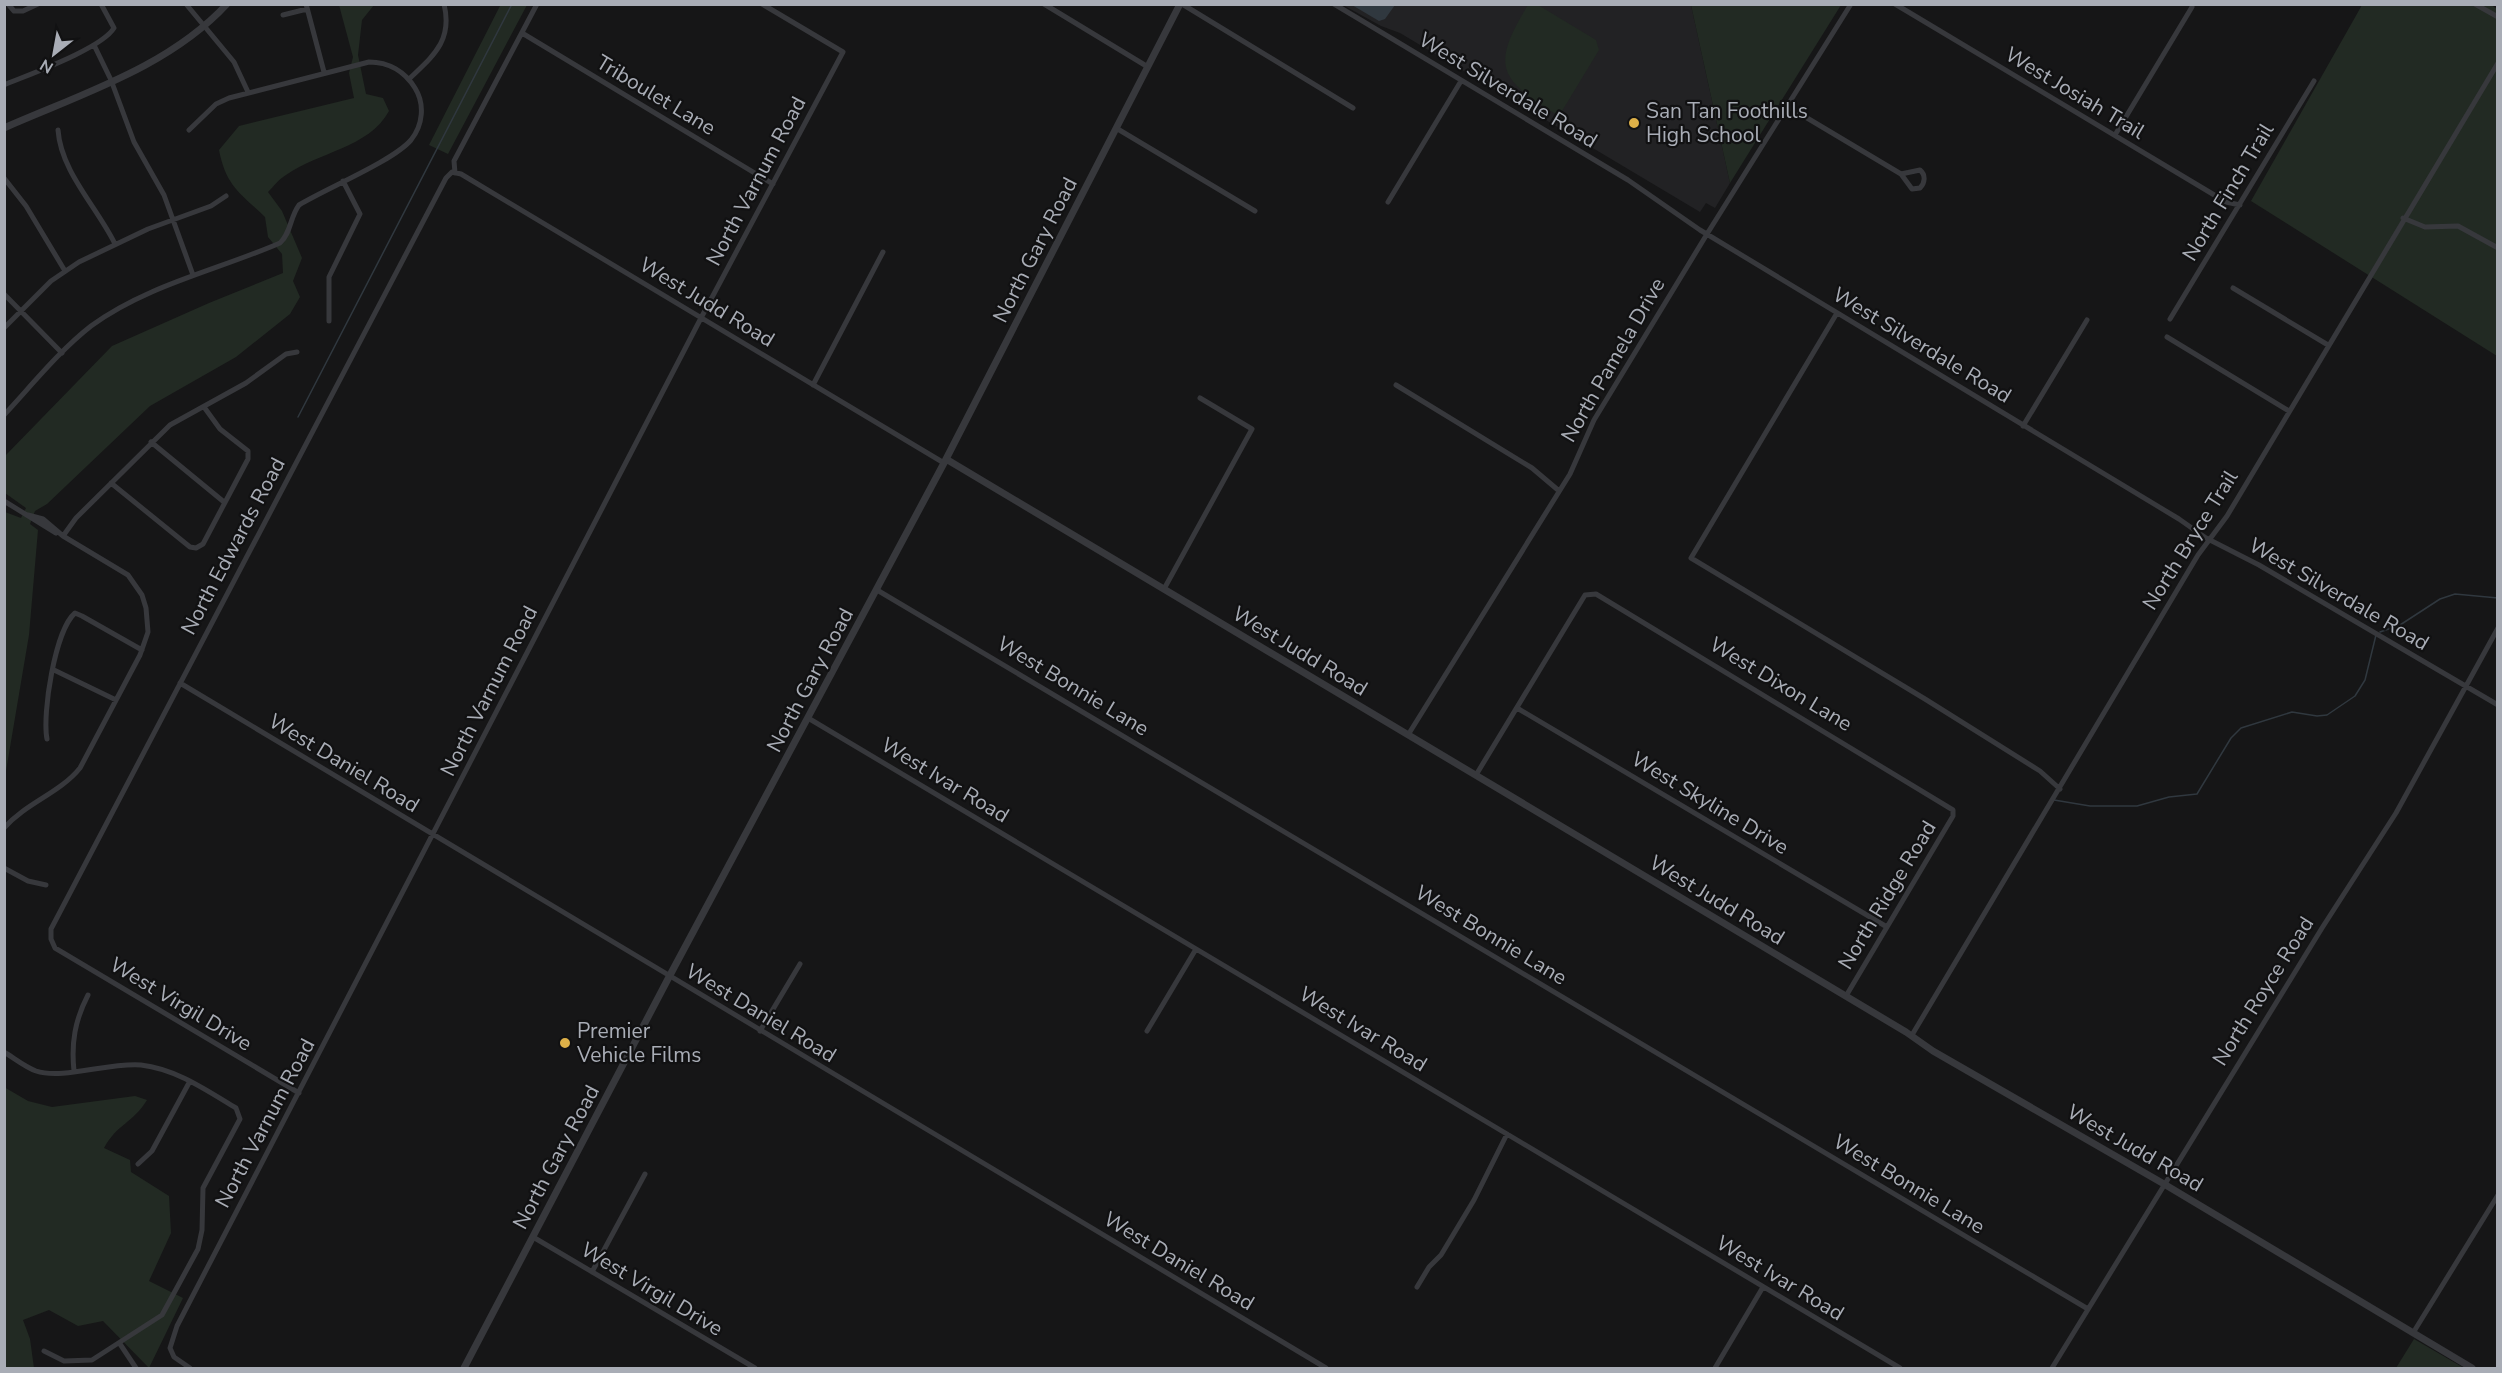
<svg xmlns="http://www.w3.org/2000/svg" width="2502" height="1373" viewBox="0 0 2502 1373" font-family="'Nunito Sans',sans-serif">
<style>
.built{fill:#222224}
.green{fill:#222a23}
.water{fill:#30383f}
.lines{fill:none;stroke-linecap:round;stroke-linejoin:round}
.stream{stroke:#30383f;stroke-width:1.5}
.minor{stroke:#37383c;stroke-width:5}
.tertiary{stroke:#37383c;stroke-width:7}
.poi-dot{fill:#ddb048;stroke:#111112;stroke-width:2}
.labels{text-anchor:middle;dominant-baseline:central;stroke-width:4.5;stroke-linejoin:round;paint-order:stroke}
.street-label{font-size:21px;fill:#a9adb6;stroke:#111112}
.poi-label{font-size:21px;fill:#a9adb6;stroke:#111112;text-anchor:start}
</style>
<rect width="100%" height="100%" fill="#161617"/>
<path class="built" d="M1343,5h348l39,178 -15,25 -9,-5 -6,9 -300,-179 -19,-7z"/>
<path class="green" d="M501,4l26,1 -79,149 -19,-9z
M2490,4l7,5v347l-246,-155 111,-196z
M339,5h35l-12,15 -4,35 8,39 17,4 6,13c-20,37 -71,41 -103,64 -7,4 -12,11 -18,17l14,19 20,47 -9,23 7,16 -10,17 -54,43 -86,49 -103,98 -12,7 -5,13 8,6 -9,105 -24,142v-265l16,6 5,-10 -21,-15v-37l107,-110 97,-43 74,-30 -1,-19 -14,-17 -3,-20c-25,-24 -39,-31 -46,-67l20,-24 115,-28 -5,-25 4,-16z
M1528,5h10l58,35 3,10 -40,66c-60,-37 -69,-49 -31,-111z
M1691,5h150l-111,178z
M4,1087l24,14 24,6 83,-11 12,4c-14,23 -30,24 -43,48l26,12 1,12 38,24 2,37 -22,48 34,17 -34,70 -46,-47 -25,5 -29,-16 -26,10 7,19 4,29h-29z
M2414,1339l50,29h-68z"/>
<path class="water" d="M1352,5h43l-10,14 -6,2z"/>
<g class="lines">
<path class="stream" d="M298,417l214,-413
M2380,632l20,-7 40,-26 15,-5 43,4
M2054,800l36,6h47l32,-9 28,-3 34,-56 10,-10 51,-16 25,4 10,-1 28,-19 10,-16 11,-45"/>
<path class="minor" d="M8,4l6,7h9l15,-7
M186,4l48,58 14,30
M306,4l18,68
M1044,4l104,63
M1182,4l171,104
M1334,4l294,176 72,50 479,289 27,19 53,27 239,140
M1895,4l331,198 14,3
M2475,4l23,13
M283,15l24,-6
M522,33l251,151
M94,45l17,35 23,62 30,53 29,80
M409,79c24,-23 44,-38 35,-75
M4,85c26,-11 97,-36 110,-57l-13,-24
M1787,106l114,68 19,-4c6,5 5,13 0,18l-8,1 -11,-15
M1116,128l139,83
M58,130c3,42 39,77 57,114
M2115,135l77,-128
M455,173l-1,-12 83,-157
M4,178l22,28 39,65
M1388,202l73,-121
M2403,218l22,9 33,-1 40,22
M2233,288l95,57
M4,294l58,59
M1837,313l-146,245 234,141 115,72 20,18
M2170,319l144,-238
M329,321v-44l31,-63 -17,-33
M4,328l47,-47 28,-19 69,-33 63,-23 15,-10
M2167,337l122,74
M813,385l70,-133
M1396,385l136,83 26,22
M4,415c28,-30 55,-64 87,-89 56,-41 127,-56 189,-83 11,-10 10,-26 19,-38 28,-17 94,-44 112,-65 12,-15 14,-36 4,-52 -10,-16 -26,-26 -46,-26l-140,36 -13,6 -27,26
M2023,426l64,-106
M151,442l73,60
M111,483l79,64 6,1 7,-4 45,-85v-8l-28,-22 -16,-22
M4,501l52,32
M63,536l13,-18 94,-93 76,-42 40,-29 11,-2
M1164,589l88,-160 -52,-31
M877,590l1211,719
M54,670l62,30
M180,683l1146,685
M1517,708l370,219
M808,718l1092,650
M1408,735l162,-261 24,-54 113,-186 144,-230
M47,739c-5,-25 8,-109 28,-126l7,3 60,34
M1476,775l109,-180 11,-1 357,216v6l-107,180
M4,828c22,-25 56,-35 76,-60l60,-113 8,-23 -2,-24 -4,-13 -14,-20 -65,-39 -20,-17 -15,-4
M4,868l24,13 18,4
M760,1031l40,-67
M1147,1031l49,-82
M1912,1035l286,-480 29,-39 271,-453
M4,1052c10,6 21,15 32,19 27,9 74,-9 105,-6 35,4 65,25 95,43l4,11 -37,69 -1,42 -4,19 -36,66 -70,45 -28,1 -20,-10
M74,1071c-3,-28 1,-51 14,-76
M299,1093l-244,-145 -4,-9v-10l395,-751 6,-6 9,2 483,289
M138,1164l14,-13 38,-70
M533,1237l222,131
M592,1272l53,-98
M1417,1287l12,-20 12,-12 33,-55 33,-66
M2413,1333l85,-138
M120,1344l16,24
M190,1368l-16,-11 -4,-9 7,-22 524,-1008 142,-266 -81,-48
M1715,1368l48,-81
M2052,1368l270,-440 74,-115 102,-185"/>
<path class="tertiary" d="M4,128c77,-34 165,-61 223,-124
M946,459l960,573 27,19 231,133 308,184
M464,1368l205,-391 275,-514 236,-459"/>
</g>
<g class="poi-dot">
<circle cx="1634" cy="123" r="6"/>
<circle cx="565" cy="1043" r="6"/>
</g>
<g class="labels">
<g class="street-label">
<text transform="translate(1508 90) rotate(31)">West Silverdale Road</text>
<text transform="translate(2075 93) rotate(31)">West Josiah Trail</text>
<text transform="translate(656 95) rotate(31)">Triboulet Lane</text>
<text transform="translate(756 181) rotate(-62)">North Varnum Road</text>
<text transform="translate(2228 192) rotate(-59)">North Finch Trail</text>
<text transform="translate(1035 250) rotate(-63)">North Gary Road</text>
<text transform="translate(707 302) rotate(31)">West Judd Road</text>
<text transform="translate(1922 345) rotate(31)">West Silverdale Road</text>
<text transform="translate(1613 360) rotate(-60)">North Pamela Drive</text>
<text transform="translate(2190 540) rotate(-58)">North Bryce Trail</text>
<text transform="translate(233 546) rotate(-62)">North Edwards Road</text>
<text transform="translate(2339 594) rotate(30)">West Silverdale Road</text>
<text transform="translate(1300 651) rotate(31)">West Judd Road</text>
<text transform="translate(810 680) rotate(-62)">North Gary Road</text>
<text transform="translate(1781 684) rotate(31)">West Dixon Lane</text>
<text transform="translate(1073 686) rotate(31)">West Bonnie Lane</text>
<text transform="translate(489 691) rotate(-63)">North Varnum Road</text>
<text transform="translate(344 763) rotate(31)">West Daniel Road</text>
<text transform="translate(945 780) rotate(31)">West Ivar Road</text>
<text transform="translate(1710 803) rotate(31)">West Skyline Drive</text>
<text transform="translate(1887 895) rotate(-59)">North Ridge Road</text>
<text transform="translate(1717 900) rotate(31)">West Judd Road</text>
<text transform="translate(1491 935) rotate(31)">West Bonnie Lane</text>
<text transform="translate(2263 991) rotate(-58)">North Royce Road</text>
<text transform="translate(181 1004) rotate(31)">West Virgil Drive</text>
<text transform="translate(761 1013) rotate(31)">West Daniel Road</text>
<text transform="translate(1363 1029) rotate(31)">West Ivar Road</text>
<text transform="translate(265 1123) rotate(-62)">North Varnum Road</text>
<text transform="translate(2135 1148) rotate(30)">West Judd Road</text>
<text transform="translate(556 1157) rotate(-62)">North Gary Road</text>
<text transform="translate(1909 1184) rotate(31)">West Bonnie Lane</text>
<text transform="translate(1179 1261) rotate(31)">West Daniel Road</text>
<text transform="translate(1780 1278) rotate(31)">West Ivar Road</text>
<text transform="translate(652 1289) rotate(31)">West Virgil Drive</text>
</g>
<g class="poi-label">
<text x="1646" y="111">San Tan Foothills<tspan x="1646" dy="24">High School</tspan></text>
<text x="577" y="1031">Premier<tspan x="577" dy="24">Vehicle Films</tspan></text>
</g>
</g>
<rect width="2502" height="1373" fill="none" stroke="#a9adb6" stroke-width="12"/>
<g transform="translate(54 54) rotate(211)" stroke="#111112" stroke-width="4.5" paint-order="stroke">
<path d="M0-4.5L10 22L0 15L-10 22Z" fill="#a9adb6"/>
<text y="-9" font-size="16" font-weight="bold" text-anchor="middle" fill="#a9adb6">N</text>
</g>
</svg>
